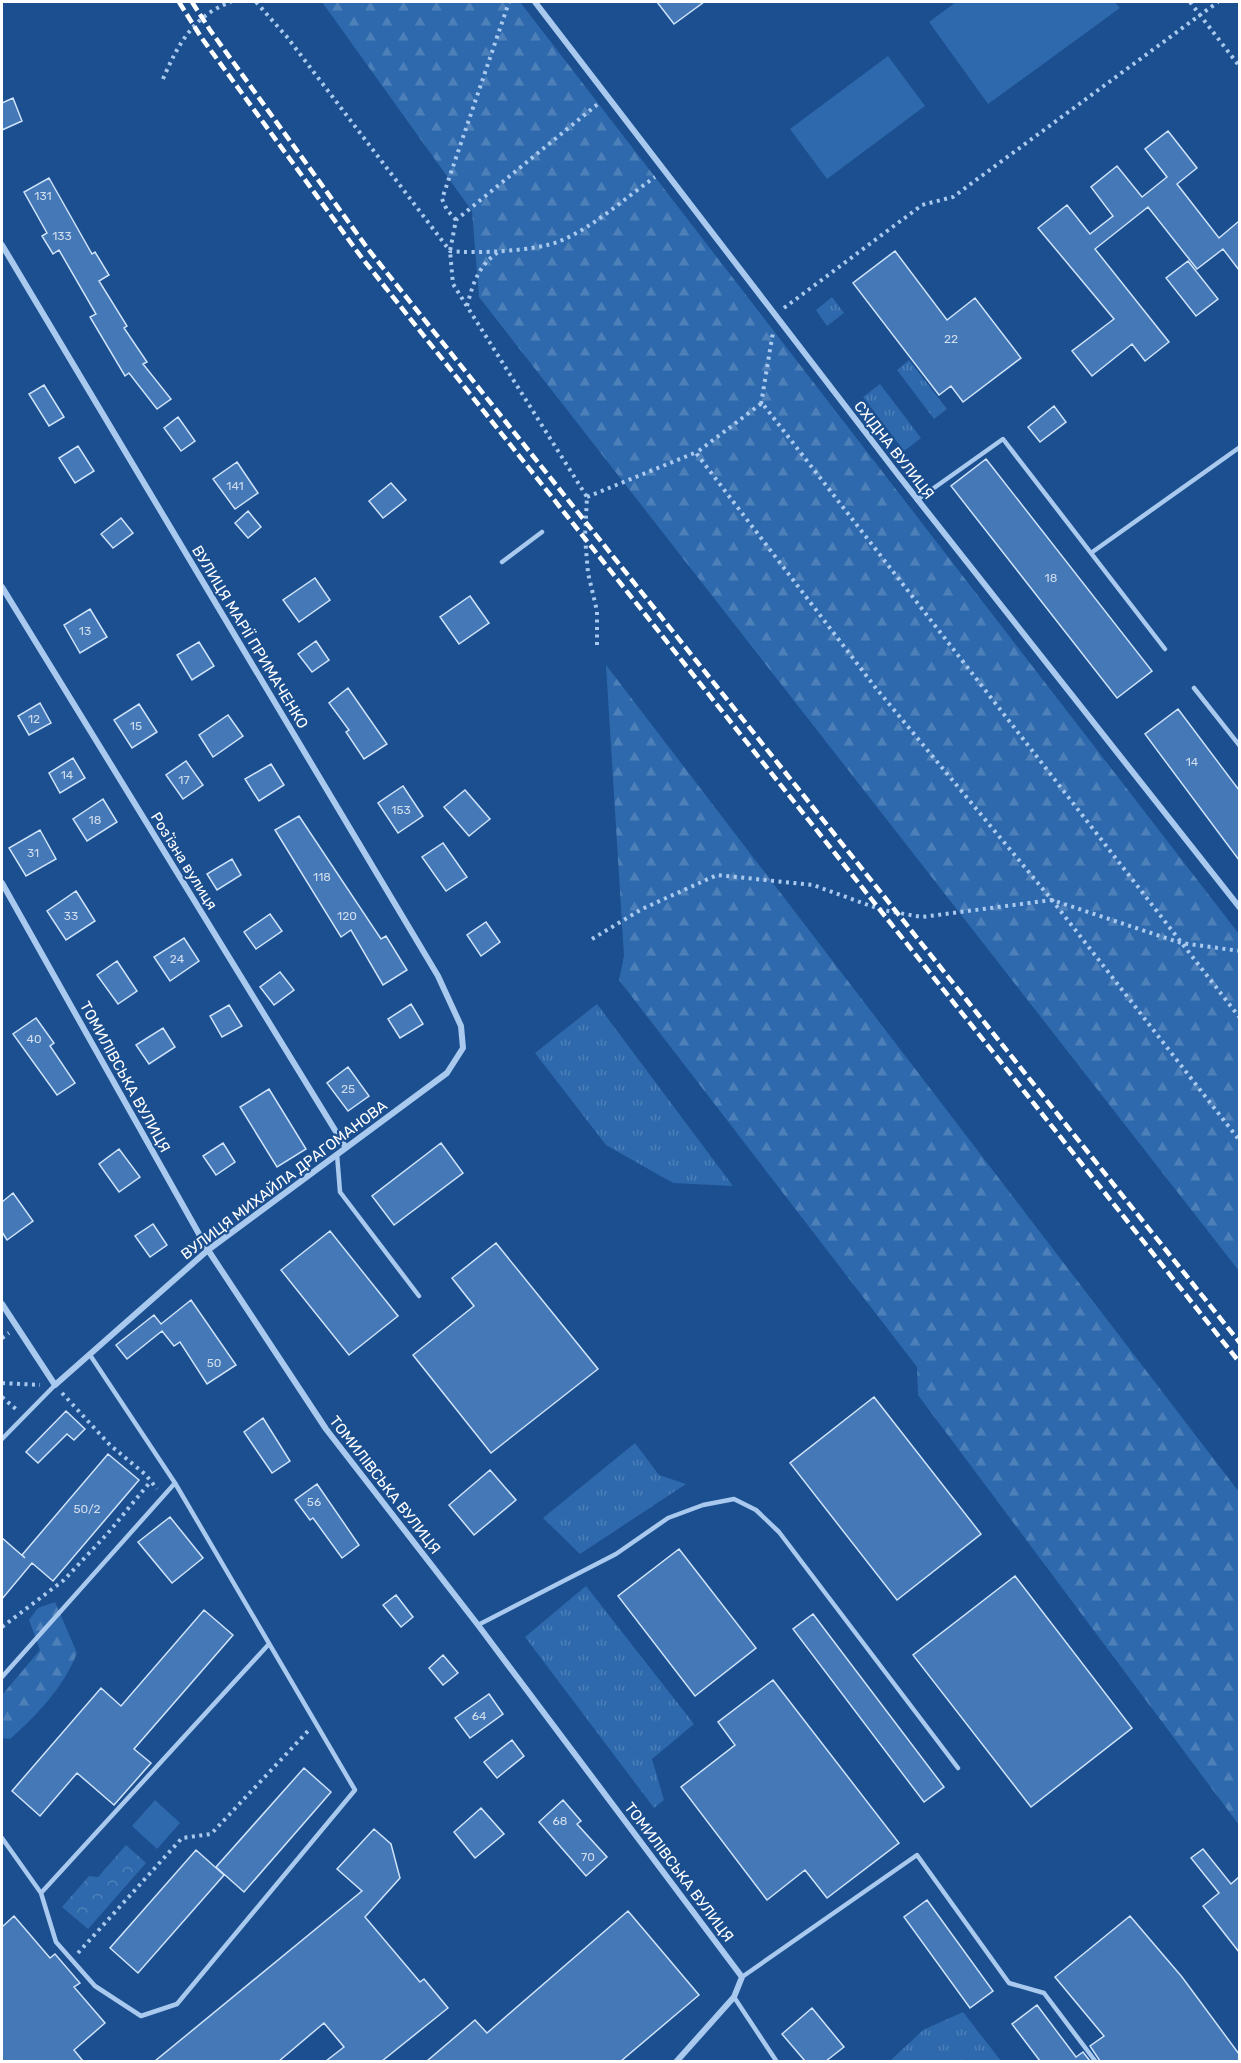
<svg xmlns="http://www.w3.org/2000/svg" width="1241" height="2063" viewBox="0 0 1241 2063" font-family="Rubik,sans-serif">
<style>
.grass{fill:url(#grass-tufts)}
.forest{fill:url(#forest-firs)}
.park{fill:url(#park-crowns)}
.pitch{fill:#2e69ad}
.building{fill:#4478b7;stroke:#cfe3fa;stroke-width:1.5}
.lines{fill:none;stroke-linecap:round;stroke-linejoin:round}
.path{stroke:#a9c9ee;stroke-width:4;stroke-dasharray:3 4.5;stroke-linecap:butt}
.lane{stroke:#a9c9ee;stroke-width:4.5}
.street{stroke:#a9c9ee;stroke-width:6}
.rail{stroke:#fff;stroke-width:4.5;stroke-dasharray:10 4.5;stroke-linecap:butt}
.labels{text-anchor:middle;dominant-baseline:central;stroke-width:4.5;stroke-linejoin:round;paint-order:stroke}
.number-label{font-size:12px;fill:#d0dded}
.street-label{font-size:15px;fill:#fff;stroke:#1b4f8f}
</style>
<defs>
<pattern id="grass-tufts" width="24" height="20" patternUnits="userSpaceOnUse" patternTransform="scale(1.5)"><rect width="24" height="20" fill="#2e69ad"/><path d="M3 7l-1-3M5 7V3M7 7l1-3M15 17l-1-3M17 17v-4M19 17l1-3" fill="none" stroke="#4d80b9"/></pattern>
<pattern id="forest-firs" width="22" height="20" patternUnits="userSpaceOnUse" patternTransform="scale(1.5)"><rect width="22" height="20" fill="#2e69ad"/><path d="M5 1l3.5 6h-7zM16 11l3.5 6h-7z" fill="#4d80b9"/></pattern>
<pattern id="park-crowns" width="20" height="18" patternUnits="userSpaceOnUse" patternTransform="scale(1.5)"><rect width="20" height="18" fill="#2e69ad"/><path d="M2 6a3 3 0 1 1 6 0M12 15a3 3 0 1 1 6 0" fill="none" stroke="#4d80b9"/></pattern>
</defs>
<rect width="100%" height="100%" fill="#1b4f8f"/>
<path class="grass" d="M832,297l12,16 -17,13 -11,-16z
M909,360l38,49 -13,10 -37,-49z
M880,384l41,54 -17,13 -41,-54z
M597,1004l136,182 -60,-3 -67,-38 -71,-92z
M635,1443l24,32 27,9 -106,70 -37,-36z
M586,1586l108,138 -42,35 12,41 -10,8 -129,-171z
M963,2012l38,49h-111l33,-31z"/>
<path class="forest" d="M322,2h198l719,932v337l-760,-974 -7,-86z
M606,665l633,827v333l-321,-430 -1,-28 -298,-387 5,-24z
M55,1602l22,51c-14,35 -38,60 -67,86l-8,-1v-43l38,-45 -11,-30 9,-12z"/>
<path class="park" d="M126,1845l20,18 -58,66 -26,-22 27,-31 9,1z"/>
<path class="pitch" d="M956,2h159l5,6 -132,96 -59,-82z
M888,56l37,50 -98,73 -37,-50z
M155,1800l25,23 -23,26 -25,-23z"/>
<path class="building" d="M657,2h47l-30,22z
M13,98l9,23 -20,9v-27z
M1168,131l29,37 -20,16 42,54 20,-17v49l-16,-21 -26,20 -49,-62 -53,42 74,93 -24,19 -13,-17 -40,32 -20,-25 42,-32 -76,-91 29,-23 23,29 23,-18 -22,-29 26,-21 25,31 25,-20 -22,-28z
M49,178l43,76 3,-2 14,23 -10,6 28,45 -3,2 23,34 -4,2 28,35 -14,10 -28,-36 -4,3 -35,-59 6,-3 -37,-64 -6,4 -11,-18 5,-3 -23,-41z
M895,251l52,69 28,-22 46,60 -58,44 -12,-16 -12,9 -86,-112z
M1188,261l30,38 -22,17 -30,-38z
M44,385l20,32 -15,9 -20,-32z
M1054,406l12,16 -26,20 -12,-15z
M178,417l17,24 -14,10 -17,-23z
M78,446l16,25 -19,12 -16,-25z
M986,459l166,212 -35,27 -166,-212z
M237,462l21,31 -23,16 -22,-30z
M391,483l15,17 -23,18 -14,-17z
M248,511l13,16 -13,11 -13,-15z
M121,518l12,15 -20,15 -12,-14z
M315,578l15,22 -31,22 -16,-22z
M470,596l19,27 -30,21 -19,-27z
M90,609l17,28 -27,16 -16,-28z
M316,641l13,19 -17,12 -14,-18z
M199,642l15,24 -22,14 -15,-25z
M348,688l39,56 -23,15 -18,-27 3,-2 -20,-27z
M40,703l11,20 -22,12 -11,-19z
M139,704l18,28 -25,16 -18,-28z
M1178,709l61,81v70l-94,-126z
M228,715l15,21 -30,21 -14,-22z
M73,758l12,20 -25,15 -11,-20z
M186,761l17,24 -20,14 -17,-24z
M271,764l13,21 -25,16 -14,-22z
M403,786l20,30 -25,17 -20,-30z
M465,790l25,29 -21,17 -25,-29z
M103,799l14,23 -30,19 -14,-22z
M299,816l82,123 5,-3 21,34 -24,15 -32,-55 -10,7 -66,-107z
M40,830l16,29 -30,17 -17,-28z
M443,843l24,34 -21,14 -24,-34z
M232,859l9,16 -24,15 -10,-16z
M76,891l19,30 -29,19 -19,-29z
M270,914l12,17 -26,18 -12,-17z
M486,922l14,20 -19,14 -14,-21z
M184,938l15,23 -29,20 -16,-24z
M117,961l20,30 -19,13 -21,-29z
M280,972l14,18 -20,15 -14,-18z
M411,1004l12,20 -23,14 -12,-19z
M229,1005l13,21 -20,11 -12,-21z
M36,1018l18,25 -4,3 25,37 -18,12 -44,-61z
M163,1028l12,19 -26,17 -13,-19z
M348,1067l21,29 -21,15 -21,-28z
M269,1089l37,60 -29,18 -37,-60z
M223,1143l12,19 -19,13 -13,-19z
M441,1143l22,30 -69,52 -22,-29z
M119,1149l21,28 -21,15 -20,-28z
M13,1193l20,28 -26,19 -5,-8v-30z
M153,1224l14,21 -17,12 -15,-21z
M330,1231l68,85 -49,39 -68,-85z
M496,1243l102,126 -107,84 -78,-98 61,-49 -22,-28z
M191,1300l45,65 -29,19 -27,-42 -6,4 -12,-15 -35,28 -11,-14 38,-30 7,9z
M874,1397l107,137 -84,66 -107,-137z
M66,1411l19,18 -11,11 -7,-6 -29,29 -12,-11z
M263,1418l27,43 -18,12 -28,-41z
M108,1454l31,26 -86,101 -21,-18 -30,36v-61l23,20 -3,-3z
M490,1470l26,30 -42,35 -25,-30z
M317,1484l42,61 -17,13 -29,-40 -3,2 -15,-20z
M170,1517l33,41 -31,25 -34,-41z
M679,1549l77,99 -61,48 -77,-100z
M1015,1576l117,152 -101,79 -118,-152z
M396,1595l17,22 -12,10 -18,-22z
M204,1610l29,25 -99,114 17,14 -37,42 -37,-32 -37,43 -28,-25 89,-103 20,18z
M813,1614l131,173 -20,15 -131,-173z
M443,1655l15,18 -15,12 -14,-17z
M773,1680l126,163 -72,55 -22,-28 -38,30 -86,-113 54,-42 -17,-23z
M489,1694l14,20 -33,24 -15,-20z
M512,1740l12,16 -27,22 -13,-16z
M304,1768l27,24 -87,100 -28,-25z
M563,1800l18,21 -4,3 30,33 -21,19 -47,-54z
M481,1808l23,26 -29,24 -21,-26z
M374,1829l17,15 9,34 -35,39 55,65 4,-3 24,29 -66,53h-56l18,-14 -20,-24 -45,38h-124l207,-170 -25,-22z
M1203,1849l28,35 8,-7v75l-36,-46 16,-13 -28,-35z
M196,1850l28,25 -86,98 -28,-25z
M927,1900l66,91 -23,17 -66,-91z
M628,1911l71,84 -78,66h-194l48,-41 12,13z
M14,1916l36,42 5,-4 25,29 -6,4 31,36 -31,27 9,11h-81v-134z
M1130,1916l52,61 57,77v7h-139l-10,-15 14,-10 -49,-59z
M1037,2005l39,52 7,-5 7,9h-50l-28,-37z
M812,2008l32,39 -18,14h-21l-23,-27z"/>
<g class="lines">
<path class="path" d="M256,2l31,35 163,214c25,3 87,0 110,-10 34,-14 65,-43 95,-64
M1190,2l10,13 18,-13
M163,79c15,-35 31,-64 68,-77
M456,220l-9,-10 -5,-11 67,-197
M467,306c6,-23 12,-42 33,-55
M784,308l138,-103 31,-8 247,-182 40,52
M761,404l12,-72
M587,497l110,-45
M597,645v-34l-9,-38 -3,-36 2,-40 -134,-213 -3,-33 6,-31 143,-117
M592,939l50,-30 75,-34 96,10 69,25 40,7 130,-17 129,43 59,8
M1240,1018l-478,-615 -66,50 179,234 177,213 188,241
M2,1338l7,-5
M2,1383l38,2
M62,1393l48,52 36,30 11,14
M2,1397l15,13
M2,1627l62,-47 44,-47 43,-52
M78,1953l104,-115 29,-4 97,-103"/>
<path class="lane" d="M917,500l86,-61 162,210
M1091,553l149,-106
M502,562l40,-30
M1194,688l46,58
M337,1154l3,38 79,104
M2,1439l53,-54
M478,1625l138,-71 52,-36 35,-13 31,-6 22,11 23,22 179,236
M2,1677l173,-194
M2,1838l39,55 15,49 39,44 46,30 36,-12 178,-214 -180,-307 -85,-128
M41,1893l228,-249
M742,1977l175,-122 92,128 35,10 52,69
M734,1997l43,65"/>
<path class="street" d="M535,2l364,474 341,432
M2,245l436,731 23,50 2,22 -16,25 -239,177 -153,135 -53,-81
M2,587l344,561
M2,883l206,367 118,179 152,196 264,352 -8,20 -58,65"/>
<path class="rail" d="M179,2l22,35 161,221 878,1105
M192,2l18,28 158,219 872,1094"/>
</g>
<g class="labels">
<g class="number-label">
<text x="43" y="196">131</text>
<text x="62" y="236">133</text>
<text x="951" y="339">22</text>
<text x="235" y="486">141</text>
<text x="1051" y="578">18</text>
<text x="85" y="631">13</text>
<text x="34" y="719">12</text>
<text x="136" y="726">15</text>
<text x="1192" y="762">14</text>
<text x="67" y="775">14</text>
<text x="184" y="780">17</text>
<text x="401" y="810">153</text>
<text x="95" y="820">18</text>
<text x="33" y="853">31</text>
<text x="322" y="877">118</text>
<text x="71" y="916">33</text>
<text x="347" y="916">120</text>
<text x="177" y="959">24</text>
<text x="34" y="1039">40</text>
<text x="348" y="1089">25</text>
<text x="214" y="1363">50</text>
<text x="314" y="1502">56</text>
<text x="87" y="1509">50/2</text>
<text x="479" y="1716">64</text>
<text x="560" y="1821">68</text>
<text x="588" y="1857">70</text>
</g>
<g class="street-label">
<text transform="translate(894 450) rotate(52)">СХІДНА ВУЛИЦЯ</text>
<text transform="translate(250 637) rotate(59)">ВУЛИЦЯ МАРІЇ ПРИМАЧЕНКО</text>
<text transform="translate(184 861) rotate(58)">Розʼїзна вулиця</text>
<text transform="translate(125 1077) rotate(61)">ТОМИЛІВСЬКА ВУЛИЦЯ</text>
<text transform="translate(284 1180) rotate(-37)">ВУЛИЦЯ МИХАЙЛА ДРАГОМАНОВА</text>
<text transform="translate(385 1485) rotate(52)">ТОМИЛІВСЬКА ВУЛИЦЯ</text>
<text transform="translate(679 1872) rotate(53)">ТОМИЛІВСЬКА ВУЛИЦЯ</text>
</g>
</g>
<rect width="1241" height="2063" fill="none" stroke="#ffffff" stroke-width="6"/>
</svg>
